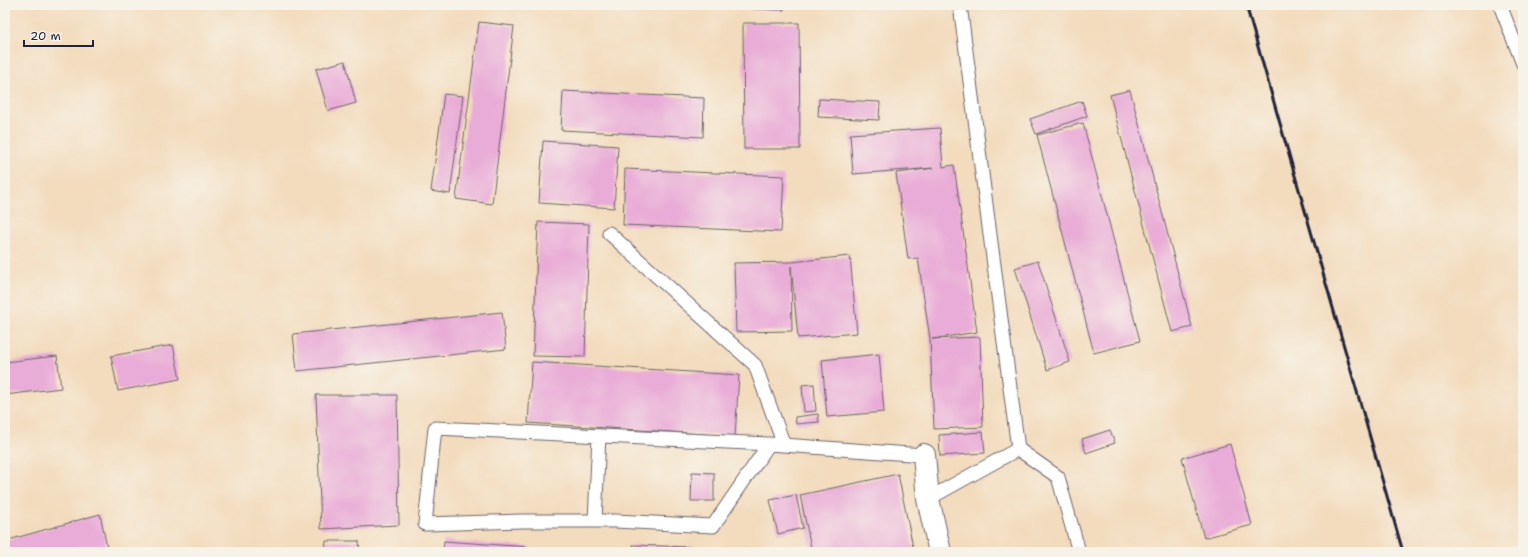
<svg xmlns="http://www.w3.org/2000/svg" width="1528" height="557" viewBox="0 0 1528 557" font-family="'Shantell Sans',sans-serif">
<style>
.building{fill:#e9abd7}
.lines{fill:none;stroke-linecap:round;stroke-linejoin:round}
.lane-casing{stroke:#6b6368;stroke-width:15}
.street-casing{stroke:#6b6368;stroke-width:24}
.lane{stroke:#fff;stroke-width:13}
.street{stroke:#fff;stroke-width:22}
.rail{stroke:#22223b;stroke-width:3}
</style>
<rect width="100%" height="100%" fill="#f7f3e8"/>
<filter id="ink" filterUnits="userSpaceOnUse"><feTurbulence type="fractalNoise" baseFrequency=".025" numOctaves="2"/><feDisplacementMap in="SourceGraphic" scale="8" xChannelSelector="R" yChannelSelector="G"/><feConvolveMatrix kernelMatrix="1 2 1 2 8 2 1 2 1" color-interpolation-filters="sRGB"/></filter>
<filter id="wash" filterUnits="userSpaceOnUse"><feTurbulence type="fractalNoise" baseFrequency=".012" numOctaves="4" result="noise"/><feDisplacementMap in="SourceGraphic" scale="16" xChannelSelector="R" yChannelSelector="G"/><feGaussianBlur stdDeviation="0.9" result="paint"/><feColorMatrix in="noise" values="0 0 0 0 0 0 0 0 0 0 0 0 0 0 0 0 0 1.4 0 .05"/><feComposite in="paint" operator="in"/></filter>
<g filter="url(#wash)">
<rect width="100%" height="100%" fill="#f3dbbd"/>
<g id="blocks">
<path class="building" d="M751,5h33v5l-33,-1z
M479,22l35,4 -22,178 -36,-5z
M743,23h56l1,126h-56z
M345,61l11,42 -28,8 -12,-42z
M1130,90l62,237 -20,5 -62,-237z
M563,91l141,7 -1,39 -142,-7z
M444,94l19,2 -13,98 -19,-3z
M819,99l61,3 -1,18 -61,-3z
M1082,101l5,15 -51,18 -6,-15z
M1083,123l57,218 -46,12 -57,-218z
M940,128l3,39 11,-2 23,167 -45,7 48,-2 3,90 -49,2 -4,-90 -12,-81 -10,1 -12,-86 38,-5 -81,6 -3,-40z
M543,141l75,5 -4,62 -75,-5z
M625,169l159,7 -3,56 -158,-7z
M538,222l51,2 -4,133 -52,-1z
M850,256l7,77 -59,5 -7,-72 1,65 -56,1 -2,-69 57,-1z
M1038,261l32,101 -23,8 -32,-102z
M502,312l4,37 -209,22 -4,-37z
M173,345l7,34 -62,12 -7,-35z
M879,354l5,58 -57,5 -5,-57z
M57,356l4,32 -56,7v-33z
M532,362l207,13 -4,61 -207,-13z
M814,384l2,27 -12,1 -2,-27z
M316,395h81l2,130 -78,4z
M818,414l1,8 -23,2 -1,-7z
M1110,430l5,13 -29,10 -4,-14z
M983,432l2,21 -45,3 -1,-21z
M1230,444l22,81 -48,13 -22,-80z
M692,472l22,1v28h-23z
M898,474l16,78h-102l-12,-57z
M796,495l7,33 -25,6 -8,-34z
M100,514l8,38h-103v-11z
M326,541h33l1,11h-35z
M444,541l85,6v5h-86z
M633,545l114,4v3h-114z"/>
</g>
</g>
<g filter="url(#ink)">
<use href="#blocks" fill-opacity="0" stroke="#6b6368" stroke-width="1"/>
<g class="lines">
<defs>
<path id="lane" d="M1500,5l23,59
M609,233l146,132 29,80
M769,444l-334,-16 -10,96 97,-3h93l98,5 56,-82 155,11
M1018,449l40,28 21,75
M928,499l90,-50 -58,-444
M595,521l4,-85"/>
<path id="street" d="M924,455l4,44 12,53"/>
</defs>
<use href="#lane" class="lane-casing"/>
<use href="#street" class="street-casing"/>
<use href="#lane" class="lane"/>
<use href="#street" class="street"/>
<path class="rail" d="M1246,5l157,547"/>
</g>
</g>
<rect width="1528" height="557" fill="none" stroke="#f7f3e8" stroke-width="20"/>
<path d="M24 40v6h69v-6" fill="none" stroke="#22223b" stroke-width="2"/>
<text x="30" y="40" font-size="12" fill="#22223b" stroke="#f7f3e8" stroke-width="3" paint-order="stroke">20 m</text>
</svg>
